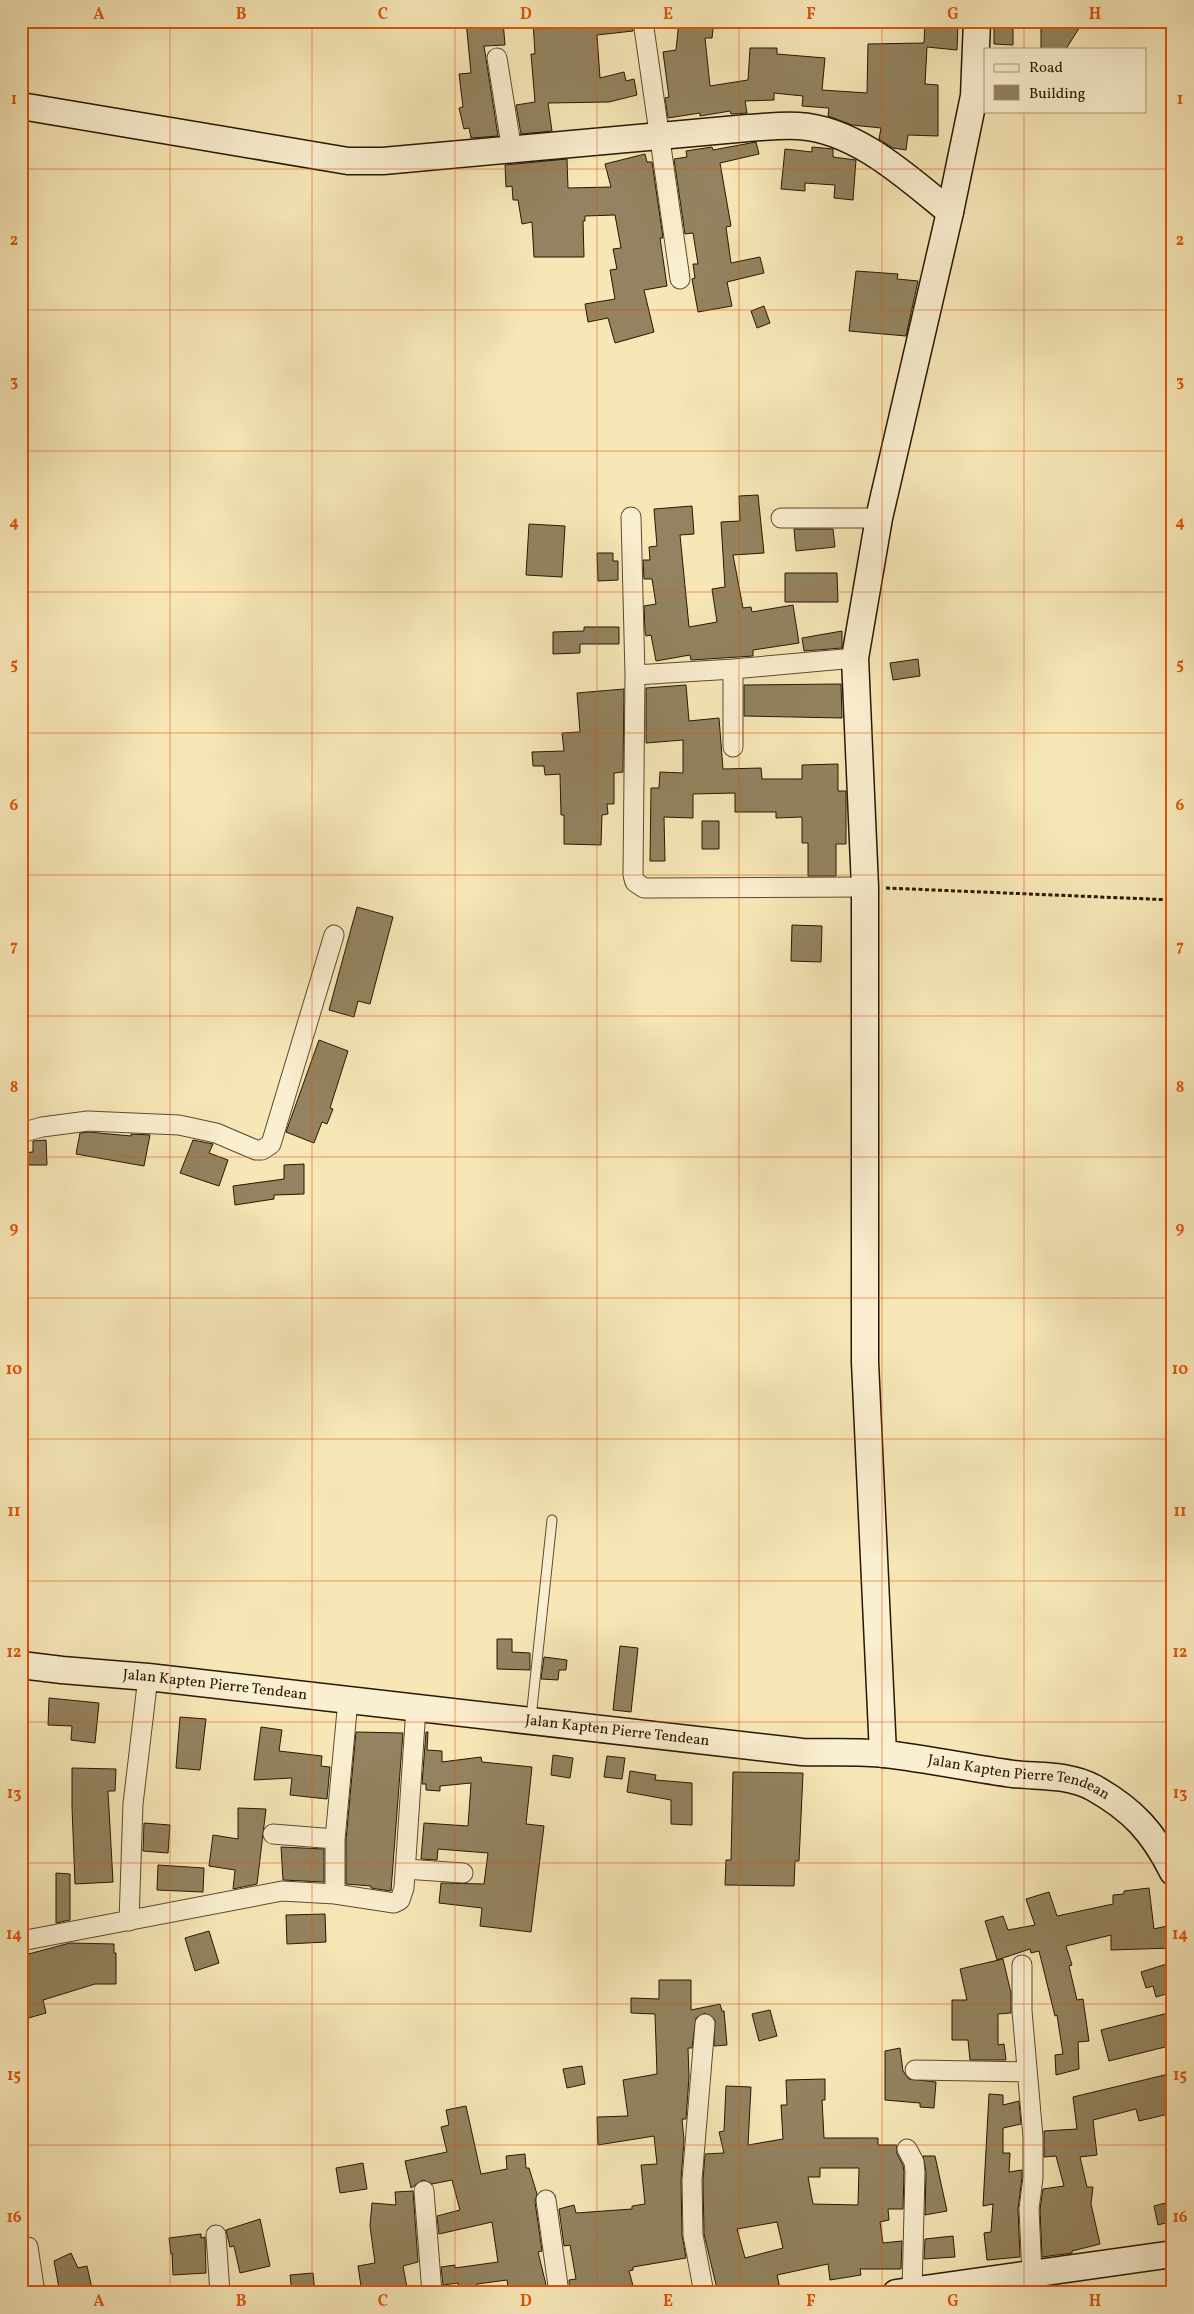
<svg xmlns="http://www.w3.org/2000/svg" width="1194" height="2314" viewBox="0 0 1194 2314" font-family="Vollkorn,serif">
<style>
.building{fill:#938360;stroke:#271701;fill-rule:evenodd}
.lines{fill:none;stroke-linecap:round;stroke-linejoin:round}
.lane-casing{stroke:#5b4b2e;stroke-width:11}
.street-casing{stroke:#5b4b2e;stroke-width:21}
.secondary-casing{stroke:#271701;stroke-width:29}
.path{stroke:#271701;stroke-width:3;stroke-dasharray:4 2.5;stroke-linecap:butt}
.lane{stroke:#faefd0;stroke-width:9}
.street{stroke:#faefd0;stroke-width:19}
.secondary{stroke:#faefd0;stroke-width:26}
.grid{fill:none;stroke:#de560b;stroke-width:1;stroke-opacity:0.55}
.labels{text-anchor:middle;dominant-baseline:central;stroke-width:4;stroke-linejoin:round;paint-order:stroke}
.street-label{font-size:15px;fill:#271701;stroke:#faefd0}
.neatline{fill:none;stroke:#de560b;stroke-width:2}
.grid-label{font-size:16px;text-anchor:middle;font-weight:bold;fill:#de560b}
</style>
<rect width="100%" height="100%" fill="#f7e7b7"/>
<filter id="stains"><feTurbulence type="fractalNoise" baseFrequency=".004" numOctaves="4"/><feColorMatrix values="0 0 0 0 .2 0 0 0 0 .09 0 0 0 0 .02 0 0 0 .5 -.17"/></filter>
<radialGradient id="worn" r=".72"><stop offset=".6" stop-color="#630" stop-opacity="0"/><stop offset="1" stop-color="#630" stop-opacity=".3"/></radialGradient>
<path class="building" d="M466,21h37l2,24 -21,1 14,90 -27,2 -2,-10 -5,1 -5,-21 4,-1 -4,-33 12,-1z
M533,21h99l1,10 -36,4 3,43 24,-6 2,9 8,-2 3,16 -28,7 -61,1 4,28 -31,3 -5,-29 19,-3 -4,-48h4z
M679,21h35l-2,17h-7l5,48 38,-6 2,-32h27v6l48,4 -3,32 45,3 1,-49 56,-1 1,-22 33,2 -1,27 -30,-3 -2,37 13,1v51l-30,-1 -2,15 -13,-2 -14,-9 2,-11 -29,-3 -24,-9 1,-8 -27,-2 1,-10 -29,-3v7l-29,1 2,12 -16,1 -1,-3 -30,5v-3l-32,5 -3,-20 4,-1 -6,-45 13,-2z
M994,21h19v24l-19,-1z
M1041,24l28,1h12l-15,24h-25z
M756,142l3,12 -39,9 11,63 -5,1 5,36 29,-6 4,16 -37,9 5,24 -34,6 -6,-33 3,-1 -2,-14h5l-5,-31 -8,1 -11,-75 13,-2 -1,-6 26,-4 1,3z
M812,147l21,2v8l23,3 -3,40 -19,-2 1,-13 -30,-2v8l-24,-2 4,-40 27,3z
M645,154l2,8h5l11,76h-3l7,48 -23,4 10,42 -39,11 -7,-25 -20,4 -3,-18 30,-5 -5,-29 7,-1 -4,-20 8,-1 -6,-33 -30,1v5h-2l1,36h-50l-2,-35 -10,2 -4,-24h-5l-1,-14 -6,1 -1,-22 62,-6 1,29 43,-1 -6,-23z
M856,271l42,3 -1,5 21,2 -12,55 -57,-5z
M764,306l6,17 -13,5 -6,-17z
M758,495l6,58 -31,2 10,53 8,-1 1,5 41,-7 6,38 -46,7v6l-62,4 -1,-5 -34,6 -5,-26 -5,1 -1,-5 -1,-25 12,-2 -4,-25h-8l-1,-19h7l-1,-13 8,-1 -3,-37 38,-3 2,28 -14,1 9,92 28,-5 -5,-33 13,-2 -4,-65 19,-1 -1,-25z
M529,524l36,2 -3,51 -36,-2z
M794,529h39l2,18 -39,4z
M597,553h16v8h5v19l-20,1z
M785,573h52l1,29h-53z
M584,627h35v17h-39v9l-27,1v-22l31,-1z
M842,631v17l-38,3 -2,-13z
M918,659l2,17 -27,4 -3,-17z
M841,684l1,34 -98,-2v-31z
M686,685l3,36 30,-3 4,51 38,-1 1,11h40v-14l36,-1v27h8v53h-10v32h-28v-33h-6v-26l-26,1v-6h-41v-19l-42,1v24l-29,-1 1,44h-15l1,-73h8l1,-16 23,1v-33l-37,3v-55z
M624,689l-1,83 -9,1v31h-7l1,10 -6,1 -1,30 -37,-1v-29h-3l-1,-41 -15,1 -1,-9h-11l-1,-14 32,-1 -2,-18 18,-1 -3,-39z
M702,821h17v28h-17z
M357,907l36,10 -23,87 -12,-3 -4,16 -25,-7z
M792,925l30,1 -1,36 -30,-1z
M319,1040l29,11 -18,57 3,1 -6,15 -5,-2 -8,21 -28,-11z
M88,1132l43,4v-2l19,1 -6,31 -68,-12 4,-21z
M46,1140l1,25h-26v-12l12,-1v-11z
M193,1140l20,4 -4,9 19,7 -9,26 -39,-13z
M304,1164v30l-30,1v4l-39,6 -2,-19 51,-7v-14z
M497,1639h15v13l18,1v17l-33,-1z
M620,1646l18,2 -7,64 -18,-2z
M544,1657l23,3 -1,10h-7l-1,10 -17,-1z
M49,1698l50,5 -4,40 -24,-3 1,-14 -24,-1z
M180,1717l26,2 -6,51 -24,-2z
M261,1727l21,3 -3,21 43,5 -1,10 9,1 -3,32 -37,-4 2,-17 -38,2z
M356,1732l47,1 -12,158 -20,-3v-2l-25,-2v-44z
M426,1732h2l-1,18 15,1v11l39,-5 1,5 50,5 -6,57 18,2 -13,106 -51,-6 2,-18 -43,-5 2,-20 43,1 4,-31 -50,-4 -1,11 -16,-1 3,-36 44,3 3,-43 -31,3v5l-14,-1v-6h-4z
M553,1755l20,3 -3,20 -19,-3z
M607,1756l18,2 -3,21 -18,-2z
M72,1768l44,1 -1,22h-7l5,91 -38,2 -3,-77z
M630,1771l26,4 -1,5 37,3v42l-21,-1v-24l-44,-8z
M733,1772l70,1 -4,88h-4l-1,25 -69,-1 1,-25h5z
M238,1808l28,1 -9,75 -24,5 2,-19 -26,-4 4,-31 25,4z
M144,1823l26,2 -2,28 -25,-2z
M281,1847l43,2v33l-41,-2z
M158,1865l46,3 -1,24 -46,-2z
M56,1873l14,1v46l-14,3z
M1149,1888l5,41 13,-3 5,22 -61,2v-15l-45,11 6,19 -3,1 8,34 6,-1 6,42 -11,1 1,27 -23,6 -1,-20 8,-1 -6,-39 -2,1 -16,-65 -8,2 -1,-4 -33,11 -12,-39 18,-5 5,14 27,-5 -9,-26 23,-7 8,24 56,-12v-9l11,-1v-3z
M325,1914l1,28 -39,2 -1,-29z
M209,1931l10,32 -24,8 -10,-33z
M70,1943l44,1v9h2v31h-21l-52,16 3,13 -21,6 -4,-13v-50z
M1003,1959l8,34v20l-13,1v31l6,-1 2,16h-36l-2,-20h-16v-40h15l-7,-31z
M1173,1962v30l-17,5 -3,-11 -7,2 -5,-16z
M659,1980h32v30l29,-6 2,7h2l3,34 -13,1 1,-26 -10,-7 -9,5 -4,30h-4l1,29 -3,42h-4l2,21 -3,40 1,55 4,23 -53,9v3l-4,1 6,22h-65l-1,-13 7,-1 -6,-34 -6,1 -5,-37 15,-4 2,8 56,-4v-3l13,-2 -4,-39 16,-1 -3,-28 -56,9 -1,-28 31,-1 -5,-36 34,-6 -2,-60 -24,-1v-15l28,1z
M770,2010l7,26 -18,5 -7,-27z
M1168,2013l5,19v13l-64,16 -8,-31z
M900,2048l3,23 6,8 27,3 -2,26 -14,-1v-4l-35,-3v-49z
M582,2066l3,18 -18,4 -4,-19z
M1173,2073v40l-34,8 -3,-12 -43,11 4,35 -17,2 7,30h6l-2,17 9,40 -28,7v2l-30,4 -2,-48 3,-20 21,-3 -8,-30 -12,1v-26l33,-2 -4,-32z
M825,2079v21h-3l2,38h54v7h19v9l6,11 1,7 -1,37h-15l1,11 -9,2 3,21 19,-2 -1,28h-41l1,6 -31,5 -2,-16 -51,11 4,18h-63l-14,-59 -1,-54 2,-26 19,-1 -5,-21 5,-1 2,-45 25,1 -3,58 35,-6 -2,-34h6l-1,-25zM820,2168h39l-1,37 -45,-1 -5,-27h12zM777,2222l6,26 -38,10 -8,-29z
M989,2094l14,1v10l16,-4 2,23 -18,4v25h7l-1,19 13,-2v7l-4,32 2,48 -33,3 -3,-27 7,-1 2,-28 -10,2z
M466,2106l15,68 26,-5 -1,-13 19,-2 1,14h3l8,26 -2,8 7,49 -4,1 10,41h-39l-2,-13 -30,4 2,9h-19l-2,-10 -15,2 -2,-18 14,-2v3l43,-6 -6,-40 -53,12 -2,-18 23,-6 -8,-30 -20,4 -9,-4 -12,8 -6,-27 42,-9 -6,-25 8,-2 -3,-15z
M923,2156h12l12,55 -22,4 1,-43z
M363,2163l4,26 -27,4 -4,-25z
M413,2191l5,71 -15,4 5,27h-46l-4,-27 17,-3 -5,-37 2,-23 24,2 -1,-13z
M1173,2201v20l-15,4 -4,-19z
M260,2219l10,47 -30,7 -6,-27 -4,1 -4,-17z
M201,2234v4l4,-1 1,36 -33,2 -1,-22 -1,1 -2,-16z
M953,2236l2,21 -31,2 1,-20z
M71,2253l7,15 9,-2 6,27h-33l-6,-32z
M313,2273l2,20h-23l-2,-18z"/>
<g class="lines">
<defs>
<path id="lane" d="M531,1718l21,-198"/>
<path id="street" d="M643,21l37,258
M497,58l15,93
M631,517l4,158 -2,200 2,7 9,6 221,-1
M781,518h98
M733,669v78
M635,675l98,-6 122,-11
M21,1133l21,-6 46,-6 91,4 37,8 40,17h6l9,-6 63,-209
M273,1834l62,5
M405,1869l58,4
M335,1894v-55l13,-139
M129,1921l4,-117 15,-127
M21,1941l261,-50 53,3 59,9 6,-3 4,-12 12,-180
M1022,1965v46l11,126v41l-4,31 3,65
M915,2070l111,2
M907,2149l7,13 1,10 -3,119
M424,2191l8,102
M546,2200l13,93
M216,2235l4,58
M28,2247l7,46
M704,2293l-11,-58 -1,-55 13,-156"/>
<g id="secondary">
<path d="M21,106l327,55h35l365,-33c17,-1 34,-3 50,-2 58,3 110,52 152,86"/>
<path id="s1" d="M21,1665l41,5 86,7 654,75c27,1 56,-1 83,2 43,5 85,14 128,20 27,3 55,0 81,14 39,22 59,44 79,84"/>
<path d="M883,1754l-18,-392v-475l-10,-229 24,-140 71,-306 24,-116 3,-75"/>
<path d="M896,2293l277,-39"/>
</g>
</defs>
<use href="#lane" class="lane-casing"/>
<use href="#street" class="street-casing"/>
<use href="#secondary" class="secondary-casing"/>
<path class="path" d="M886,888l287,12"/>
<use href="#lane" class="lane"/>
<use href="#street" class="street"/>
<use href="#secondary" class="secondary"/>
</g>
<path class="grid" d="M170,21v2272M312,21v2272M455,21v2272M597,21v2272M739,21v2272M882,21v2272M1024,21v28M1024,111v2182M21,169h1152M21,310h1152M21,451h1152M21,592h1152M21,733h1152M21,875h1152M21,1016h1152M21,1157h1152M21,1298h1152M21,1439h1152M21,1581h1152M21,1722h1152M21,1863h1152M21,2004h1152M21,2145h1152"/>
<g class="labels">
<g class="street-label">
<text stroke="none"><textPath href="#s1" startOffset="195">Jalan Kapten Pierre Tendean</textPath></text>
<text stroke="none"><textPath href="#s1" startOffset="600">Jalan Kapten Pierre Tendean</textPath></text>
<text stroke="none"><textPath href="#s1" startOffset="1005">Jalan Kapten Pierre Tendean</textPath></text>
</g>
</g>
<rect width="1194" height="2314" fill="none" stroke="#f7e7b7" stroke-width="55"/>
<rect x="984" y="48" width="162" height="65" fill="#faefd0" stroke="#a6997d"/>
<rect x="994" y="64" width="25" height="8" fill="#faefd0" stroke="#a6997d"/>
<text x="1029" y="72" font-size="15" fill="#271701">Road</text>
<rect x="994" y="85" width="25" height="15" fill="#938360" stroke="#a6997d"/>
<text x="1029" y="98" font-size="15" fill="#271701">Building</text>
<rect x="28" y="28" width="1138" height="2258" class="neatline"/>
<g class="grid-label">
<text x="99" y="19">A</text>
<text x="241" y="19">B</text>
<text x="383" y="19">C</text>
<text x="526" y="19">D</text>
<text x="668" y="19">E</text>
<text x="811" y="19">F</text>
<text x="953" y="19">G</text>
<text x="1095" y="19">H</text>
<text x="14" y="104">1</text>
<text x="1180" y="104">1</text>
<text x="14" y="245">2</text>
<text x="1180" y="245">2</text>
<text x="14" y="386">3</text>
<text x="1180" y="386">3</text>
<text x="14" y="527">4</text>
<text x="1180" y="527">4</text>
<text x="14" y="669">5</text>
<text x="1180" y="669">5</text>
<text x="14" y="810">6</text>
<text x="1180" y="810">6</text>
<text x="14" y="951">7</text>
<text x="1180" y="951">7</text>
<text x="14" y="1092">8</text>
<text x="1180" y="1092">8</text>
<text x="14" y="1233">9</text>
<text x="1180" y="1233">9</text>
<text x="14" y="1374">10</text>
<text x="1180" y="1374">10</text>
<text x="14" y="1516">11</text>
<text x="1180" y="1516">11</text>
<text x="14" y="1657">12</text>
<text x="1180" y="1657">12</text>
<text x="14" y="1798">13</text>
<text x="1180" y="1798">13</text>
<text x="14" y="1939">14</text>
<text x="1180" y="1939">14</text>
<text x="14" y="2080">15</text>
<text x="1180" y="2080">15</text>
<text x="14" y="2222">16</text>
<text x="1180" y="2222">16</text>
<text x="99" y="2306">A</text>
<text x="241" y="2306">B</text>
<text x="383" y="2306">C</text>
<text x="526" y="2306">D</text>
<text x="668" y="2306">E</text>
<text x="811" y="2306">F</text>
<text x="953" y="2306">G</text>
<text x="1095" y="2306">H</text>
</g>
<rect width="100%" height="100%" filter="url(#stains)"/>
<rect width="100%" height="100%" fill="url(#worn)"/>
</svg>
